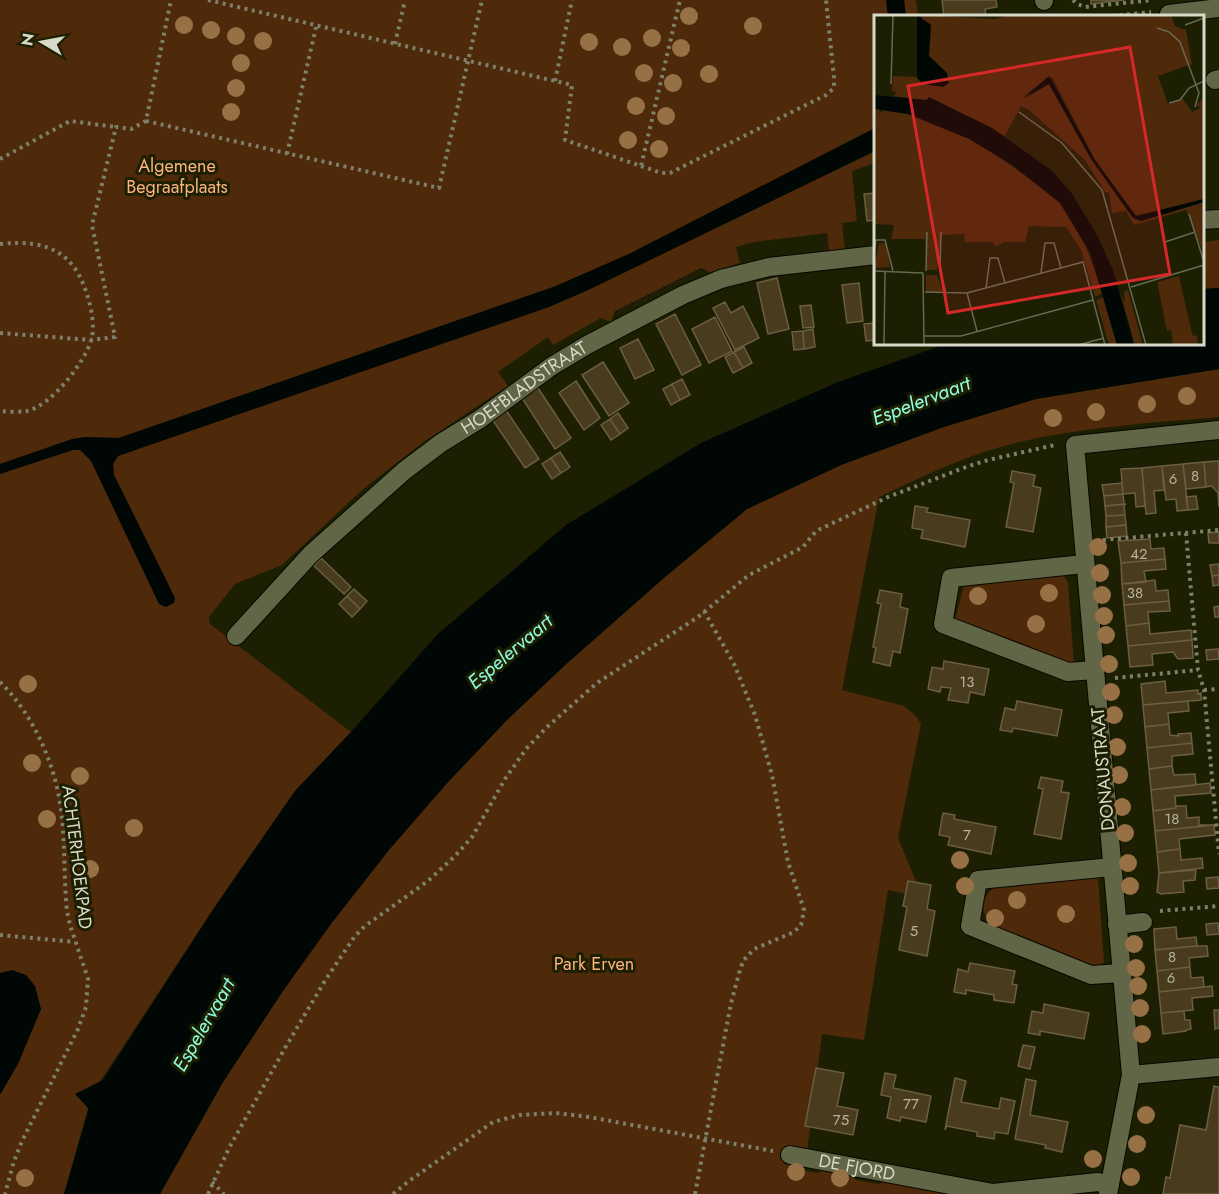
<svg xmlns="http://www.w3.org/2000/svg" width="1219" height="1194" viewBox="0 0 1219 1194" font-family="Jost,sans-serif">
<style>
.green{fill:#4e290a}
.water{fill:#000704}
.building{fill:#493c1e;stroke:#6c5e40;stroke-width:1.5}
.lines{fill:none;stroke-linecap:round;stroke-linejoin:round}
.minor-casing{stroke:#070800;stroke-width:20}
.path{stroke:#7e816a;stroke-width:4;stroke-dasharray:3 4.5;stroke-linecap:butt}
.minor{stroke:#616646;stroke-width:18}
.tree{fill:#987046}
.labels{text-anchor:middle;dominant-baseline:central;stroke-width:6;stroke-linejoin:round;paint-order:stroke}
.number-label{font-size:15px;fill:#b4b29e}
.park-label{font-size:18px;fill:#fdb37e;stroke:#1c1f02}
.street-label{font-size:18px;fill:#d7dac9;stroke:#1c1f02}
.water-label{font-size:20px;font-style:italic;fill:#8ffcdd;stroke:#1c1f02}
.inset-road{fill:none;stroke:#676a52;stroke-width:1.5}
.view{fill:#d62828;fill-opacity:0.15;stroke:#d62828;stroke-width:3}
.inset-edge{fill:none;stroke:#d7dac9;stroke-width:3}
</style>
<rect width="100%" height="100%" fill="#1c1f02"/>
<path class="green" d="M0,0h886l2,16h-12l-1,112 -246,126 -73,32 -437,152 -34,-1 90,161 -61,-123 -1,-11 5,-8 330,-115 138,-50 289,-140v12l-23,8 5,50 -15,2 3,26 -16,2 -2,-18 -73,9 -18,5 4,16 -29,10 -10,-5 -86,43 -4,11 -10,-4 -48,27 -5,-8 -50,35 10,14 -83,55 -30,23 -33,26 -80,75 -47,19 -26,33 1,7 141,108 -56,59 -81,117 -115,175 -11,25 -24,86h-64z
M904,0h12l2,16h-12z
M1219,240v48l-16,1v-47z
M1219,369v48c-68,6 -137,10 -204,26 -48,12 -92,33 -136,54l-37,193 62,16 12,10 5,8 -23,114 20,48 -1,10 -29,-6 -24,150 -42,-6 -15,118 -15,11 4,6 21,4 11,-5 17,3 11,9 23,4 11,-5 49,10 6,5h-785l63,-112 134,-204 149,-157 58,-55 101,-89 82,-68 94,-44 103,-39 92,-27z
M1063,575l5,7 6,83 -121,-38 11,-42z
M1098,878l6,84 -6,5 -101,-38c-16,-10 -20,-32 -1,-42z"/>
<path class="water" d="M886,0h18l2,16h-18z
M875,128v23l-289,140 -37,16 -431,149 -5,8 1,11 61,123 -1,5 -8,4 -7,-3 -68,-143 -11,-11h-7l-73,24v-10l72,-25 13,-2 34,1 437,-152 73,-32z
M1219,288v81l-183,30 -92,28 -103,38 -94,44 -82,68 -101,89 -58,55 -57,60 -60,69 -58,74 -48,67 -60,91 -63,112h-96l24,-82v-4l-13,-14 28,-14 111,-172 81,-117 56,-59 87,-98 128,-109 135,-82 137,-61 108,-38h256l1,-55z
M12,970l14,5 9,11 6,23 -23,55 -18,31v-122z"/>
<path class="building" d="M942,0h54l1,7 -12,2 1,7h-42z
M1091,0h33l-33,4z
M875,193l1,27 -9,1 -3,-27z
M777,278l12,51 -21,5 -11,-51z
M859,283l4,38 -16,2 -5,-38z
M725,302l6,11 12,-7 16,32 -24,12 -22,-42z
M811,305l3,22 -11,1 -3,-22z
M675,314l26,51 -19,10 -26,-51z
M715,317l17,34 -23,12 -17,-34z
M875,323l1,17 -10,1 -2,-17z
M813,329l2,18 -11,2 -1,-18z
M803,331l1,18 -10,1 -2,-18z
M638,339l16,31 -19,9 -15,-31z
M744,347l8,16 -9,5 -9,-16z
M734,352l9,16 -10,5 -8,-16z
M603,362l26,41 -20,13 -27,-41z
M682,379l8,16 -10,5 -8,-16z
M576,381l24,37 -16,12 -25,-37z
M672,384l8,16 -9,5 -8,-16z
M538,388l33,50 -16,11 -33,-51z
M506,410l33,49 -14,9 -33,-49z
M618,413l10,15 -8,6 -10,-15z
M610,419l10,15 -9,6 -10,-15z
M560,452l10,15 -9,6 -10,-15z
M551,458l10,15 -9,6 -10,-15z
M1219,461v46l-1,-14 -6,-7 -6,1 -2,-25z
M1204,462l2,25 -20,2 -3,-25z
M1183,464l5,46 -11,1 -1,-12 -10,1 -4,-34z
M1162,466l2,24 -10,1 2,22 -10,1 -4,-46z
M1142,468l3,38 -9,1 -1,-14 -12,1 -2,-25z
M1012,471l23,4 -2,11 8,2 -8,44 -27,-5 8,-44 -4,-1z
M1122,483l1,11 -19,2 -2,-11z
M1123,494l1,10 -19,2 -1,-10z
M1196,496l2,13 -10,1 -2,-13z
M1126,504l-2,1 1,10 -19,1 -1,-10z
M915,506l13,2 -2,4 44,8 -5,27 -44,-9 2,-8 -11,-2z
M1125,515l1,10 -20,2v-11z
M1126,525l1,11 -20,2 -1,-11z
M1219,532v11h-10l-1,-10z
M1150,539l1,10 13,-1 1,11 -44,4 -3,-22z
M321,558l30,29 -7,7 -30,-28z
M1165,559l1,10 -22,2 2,11 -24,2 -1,-21z
M1219,564v11l-7,1 -2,-11z
M1219,575v10l-6,1 -1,-10z
M1155,580l1,11 12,-1 1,11 -45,4 -2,-21z
M354,589l13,12 -7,8 -13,-13z
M880,590l22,4 -2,13 8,2 -8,44 -7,-2 -3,15 -17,-4 3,-14 -3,-1 8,-43 -4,-1z
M347,596l13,13 -8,8 -13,-13z
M1169,601l1,10 -22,1 1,11 -23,3 -2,-21z
M1219,606v11h-4l-1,-10z
M1149,623l1,11 41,-4 1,10 -64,6 -2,-20z
M1192,640l1,18 -15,1 -5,-7 -21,2 1,11 -23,2 -2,-21z
M1218,649l1,10 -12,1 -1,-10z
M944,661l45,8 -5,26 -14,-3 -2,11 -20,-3 3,-12 -10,-1 -1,5 -12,-3 4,-22 11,2z
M1165,681l1,12 32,-3v4l3,-1v7l-58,5 -2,-21z
M1017,701l45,9 -5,26 -44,-8 -1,4 -12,-2 5,-22 10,2z
M1188,701l1,10 -21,2 1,11 -24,3 -2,-22z
M1169,724l1,11 9,1 -1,-2 13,-1 1,10 -45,5 -2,-21z
M1192,743l1,11 -21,2v10l-23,3 -2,-21z
M1172,766l2,9 21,-1 1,11 -45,5 -2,-21z
M1041,777l22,4 -2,11 8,1 -8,46 -27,-5 9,-45 -5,-1z
M1210,783l1,10 -36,3 1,12 -23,3 -2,-21z
M1176,806h10l1,12 12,-1v8h15l-59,6 -2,-20 23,-3z
M943,813l12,2 -1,4 42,8 -5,27 -43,-9 2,-8 -11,-2z
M1214,825l1,10 -36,4 1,10 -23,3 -2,-21z
M1180,849l1,11 21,-2 1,10 -44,5 -2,-21z
M1196,870l-1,10 -12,1 1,11 -23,2 -4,-2 2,-19z
M1218,877l1,11 -12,1 -1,-11z
M908,881l23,4 -4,24 8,2 -8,45 -28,-6 8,-43 -4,-1z
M1218,923l1,11 -12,1 -1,-11z
M1176,927l1,12 19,-2 1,9 -42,4 -1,-21z
M1197,946h10l1,10 -19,2 1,9 -33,4 -2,-21z
M970,963l45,8 -3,13 5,1 -3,18 -20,-3v-5l-28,-5v4l-12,-2 4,-23 10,3z
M1190,967l1,11 12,-1 1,10 -45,5 -2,-21z
M1212,986l1,10 -21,2 1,12 -32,3 -2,-21z
M1044,1004l45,9 -5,26 -44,-8v4l-12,-2 4,-22 11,2z
M1214,1010h5v18l-4,1z
M1184,1011l1,9h5l1,9 -5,1v1l-23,3 -2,-21z
M1023,1045l12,2 -5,22 -12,-3z
M816,1068l28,5 -7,33 21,4 -5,25 -48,-9z
M885,1073l11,2 -3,13 38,8 -5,26 -25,-5 -1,4 -13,-3 4,-21 -10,-2z
M955,1078l11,3 -5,21 38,7 2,-11 14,3 -7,33 -13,-2 -1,7 -17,-3v-4l-30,-6 -2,4z
M1026,1079l10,2 -6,34 38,7 -6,30 -17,-4 1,-3 -31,-6z
M1214,1086l5,1v107h-56l3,-17 4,1 10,-53 26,5z"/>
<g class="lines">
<defs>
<g id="minor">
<path d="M1044,0v1"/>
<path d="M1169,14l50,-6"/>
<path d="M1215,80l4,-1"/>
<path d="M1202,220l17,-1"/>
<path d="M1084,564l-133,14 -8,46 125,48 26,-2"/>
<path id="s1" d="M236,636l75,-82 93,-83 37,-28 39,-24 72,-53 35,-21 96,-50 38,-16 48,-12 107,-12"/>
<path d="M1112,867l-134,13 -8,46 121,49 30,-2"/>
<path d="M1117,925l26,-3"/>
<path d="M1131,1075l88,-8"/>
<path id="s2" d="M790,1155l203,38 105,-11 12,3"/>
<path d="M1108,1194l23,-119 -56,-630 144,-15"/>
</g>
</defs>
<use href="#minor" class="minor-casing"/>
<path class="path" d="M208,0l364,85 -7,55 76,26 39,-166
M1073,0l4,4 8,3 68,-7
M1112,16l39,-4
M395,44l10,-44
M555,81l17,-81
M146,121l293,67 43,-188
M287,154l29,-127
M0,159l70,-38 46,6
M641,166l20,7h9l156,-78 8,-7v-10l-8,-78
M0,244c48,-5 76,8 89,57 3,12 6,28 2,40 -8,23 -39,64 -64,70 -8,1 -19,1 -27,0
M0,333l91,7 24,-3 -23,-112 24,-98 15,2 15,-8 25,-121
M1186,533l12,137 6,20 15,164
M1103,540l116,-10
M1115,678l83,-8
M0,682c35,34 58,88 62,137 3,30 2,62 5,92l3,14 18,54 -2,28 -8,22 -56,112 -8,20 -9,33
M1204,690l15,-1
M1160,911l59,-5
M0,935l75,7
M212,1182l12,12
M208,1194l21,-46 56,-100 41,-69 29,-43 10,-10 63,-45 27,-25 17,-19 33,-58 21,-30 21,-22 50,-44 101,-66 51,-42 54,-28 13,-16 72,-34 78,-30 22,-7 67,-15
M393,1194l16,-13 84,-59 27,-7 36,-2 33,4 184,34
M695,1194l36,-191 9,-33 3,-9 11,-12 40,-17 7,-7 3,-15 -16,-48 -16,-87 -17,-60 -21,-51 -30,-53"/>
<use href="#minor" class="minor"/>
</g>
<g class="tree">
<circle cx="689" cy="16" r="9"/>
<circle cx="184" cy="25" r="9"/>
<circle cx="753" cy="26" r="9"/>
<circle cx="211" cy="30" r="9"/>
<circle cx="236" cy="36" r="9"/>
<circle cx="652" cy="38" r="9"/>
<circle cx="263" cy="41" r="9"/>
<circle cx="589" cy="42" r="9"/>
<circle cx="622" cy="47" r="9"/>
<circle cx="681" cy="48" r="9"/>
<circle cx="241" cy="63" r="9"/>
<circle cx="644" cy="73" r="9"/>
<circle cx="709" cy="74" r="9"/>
<circle cx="673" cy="83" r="9"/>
<circle cx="236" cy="88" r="9"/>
<circle cx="636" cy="106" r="9"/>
<circle cx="231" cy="112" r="9"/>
<circle cx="666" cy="116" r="9"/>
<circle cx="628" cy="140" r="9"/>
<circle cx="659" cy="149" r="9"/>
<circle cx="1187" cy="396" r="9"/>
<circle cx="1147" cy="404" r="9"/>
<circle cx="1096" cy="412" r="9"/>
<circle cx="1053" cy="418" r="9"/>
<circle cx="1098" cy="547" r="9"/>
<circle cx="1100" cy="573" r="9"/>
<circle cx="1049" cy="593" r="9"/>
<circle cx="1102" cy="595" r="9"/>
<circle cx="978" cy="596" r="9"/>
<circle cx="1104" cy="616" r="9"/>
<circle cx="1036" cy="624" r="9"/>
<circle cx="1106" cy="635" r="9"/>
<circle cx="1109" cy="664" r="9"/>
<circle cx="28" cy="684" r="9"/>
<circle cx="1111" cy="692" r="9"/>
<circle cx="1114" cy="715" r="9"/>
<circle cx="1117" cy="747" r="9"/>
<circle cx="32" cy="763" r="9"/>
<circle cx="1119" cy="775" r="9"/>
<circle cx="80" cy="776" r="9"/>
<circle cx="1122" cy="807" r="9"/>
<circle cx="47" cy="819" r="9"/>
<circle cx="134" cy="828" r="9"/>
<circle cx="1125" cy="833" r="9"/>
<circle cx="960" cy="860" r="9"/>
<circle cx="1128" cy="863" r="9"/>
<circle cx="90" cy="869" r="9"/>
<circle cx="965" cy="886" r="9"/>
<circle cx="1130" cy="886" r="9"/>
<circle cx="1017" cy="900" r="9"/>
<circle cx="1066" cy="914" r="9"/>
<circle cx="995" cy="918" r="9"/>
<circle cx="1134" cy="944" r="9"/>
<circle cx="1136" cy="968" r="9"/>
<circle cx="1138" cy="986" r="9"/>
<circle cx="1140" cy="1008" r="9"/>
<circle cx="1142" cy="1034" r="9"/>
<circle cx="1146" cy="1115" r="9"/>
<circle cx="1137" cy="1144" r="9"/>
<circle cx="1093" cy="1159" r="9"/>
<circle cx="796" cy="1172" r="9"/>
<circle cx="1131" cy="1177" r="9"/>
<circle cx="25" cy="1178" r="9"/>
<circle cx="840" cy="1178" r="9"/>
</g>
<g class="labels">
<g class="number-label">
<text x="1195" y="476">8</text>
<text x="1173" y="479">6</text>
<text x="1139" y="554">42</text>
<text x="1135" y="593">38</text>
<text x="967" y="682">13</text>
<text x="1172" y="819">18</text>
<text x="967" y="835">7</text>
<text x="914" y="931">5</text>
<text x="1172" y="957">8</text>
<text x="1171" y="978">6</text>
<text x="911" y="1104">77</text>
<text x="841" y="1120">75</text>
</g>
<g class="park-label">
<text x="177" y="166">Algemene<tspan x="177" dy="21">Begraafplaats</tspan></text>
<text x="594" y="964">Park Erven</text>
</g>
<g class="street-label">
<text stroke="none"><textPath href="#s1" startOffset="382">HOEFBLADSTRAAT</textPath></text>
<text transform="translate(1103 769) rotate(-95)">DONAUSTRAAT</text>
<text transform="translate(77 857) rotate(83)">ACHTERHOEKPAD</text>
<text stroke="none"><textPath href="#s2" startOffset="68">DE FJORD</textPath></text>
</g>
<g class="water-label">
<text transform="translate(921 401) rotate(-21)">Espelervaart</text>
<text transform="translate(510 652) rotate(-40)">Espelervaart</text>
<text transform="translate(204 1025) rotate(-60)">Espelervaart</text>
</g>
</g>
<g transform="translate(874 15)">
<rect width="330" height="330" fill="#1c1f02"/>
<path d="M48,0l73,4 13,-4h163l4,11 11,4 6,34 -34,12 10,28 15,-5 9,13 9,-4 -5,-2 8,-9v102l-68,17 -41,-56 -43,-83 -27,22 24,-15 42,75 42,59 8,3 63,-19v53l-18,-45 -52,15 -8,-14 -14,2 -3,-21 -3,1 -21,-33 -56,-50 -8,-4 -16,30 -74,-35 -38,-5 4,-4 -5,-1 1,-15 24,1zM0,94h6l-1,5 5,-4 24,4 70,28 67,48 15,13 22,34 22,56 -9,4 -14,-47 -15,-23 -37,-1 -4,16h-21l-9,5 -2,-5h-28l-1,-8 -22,1 -5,35h-10l-2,-31h-34l3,-14 -19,-1 -1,9zM5,228l7,1 4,23 -16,1zM52,260h11l6,17h-17zM305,261l11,49 3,11 4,-1 1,10h-25l-2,-15 -4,1 -10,-49zM254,275l15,55h-8l-15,-53 5,11 -1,-12zM230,282l13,48h-8l-13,-45z" fill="#4e290a"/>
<path d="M43,0l14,10 -2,31 18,17 2,10 -6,4 -20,-3 -6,-6zM144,4l77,141 41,56 68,-17v3l-63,19 -8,-3 -42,-59 -42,-75 -26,14 26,-22zM0,80l52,5 3,-3 63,31 59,42 20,22 26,43 16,35 21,75h-17l-27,-92 -30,-50 -48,-38 -43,-26 -61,-25 -34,-5z" fill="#000704"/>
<path class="inset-road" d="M311,10l19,-7M283,13l12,4 11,10 19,51 -4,14M17,69l2,-69M295,88l11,-3 9,-12 15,-7M145,97l43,31 40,47 44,155M315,199l15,48M67,217l-1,39 6,22M291,227l30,-10M0,239l2,-14h9l8,31M0,256l49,2M52,256l1,-39M49,258l1,72M167,258l4,-30h9l7,25M257,272l73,-22M112,273l4,-30h8l7,25M51,277l42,1 116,-31 22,83M93,278l10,38M50,321h37l132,-36M10,330l1,-74M204,330l26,-7"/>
<path class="view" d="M256,32l40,227 -222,39 -40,-227z"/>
<rect width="330" height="330" class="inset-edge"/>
</g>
<g transform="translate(42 42) rotate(280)" stroke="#1c1f02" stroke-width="4.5" paint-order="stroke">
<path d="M0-4.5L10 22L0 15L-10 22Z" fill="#d7dac9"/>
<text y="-9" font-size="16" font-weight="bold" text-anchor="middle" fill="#d7dac9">N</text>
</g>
</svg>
